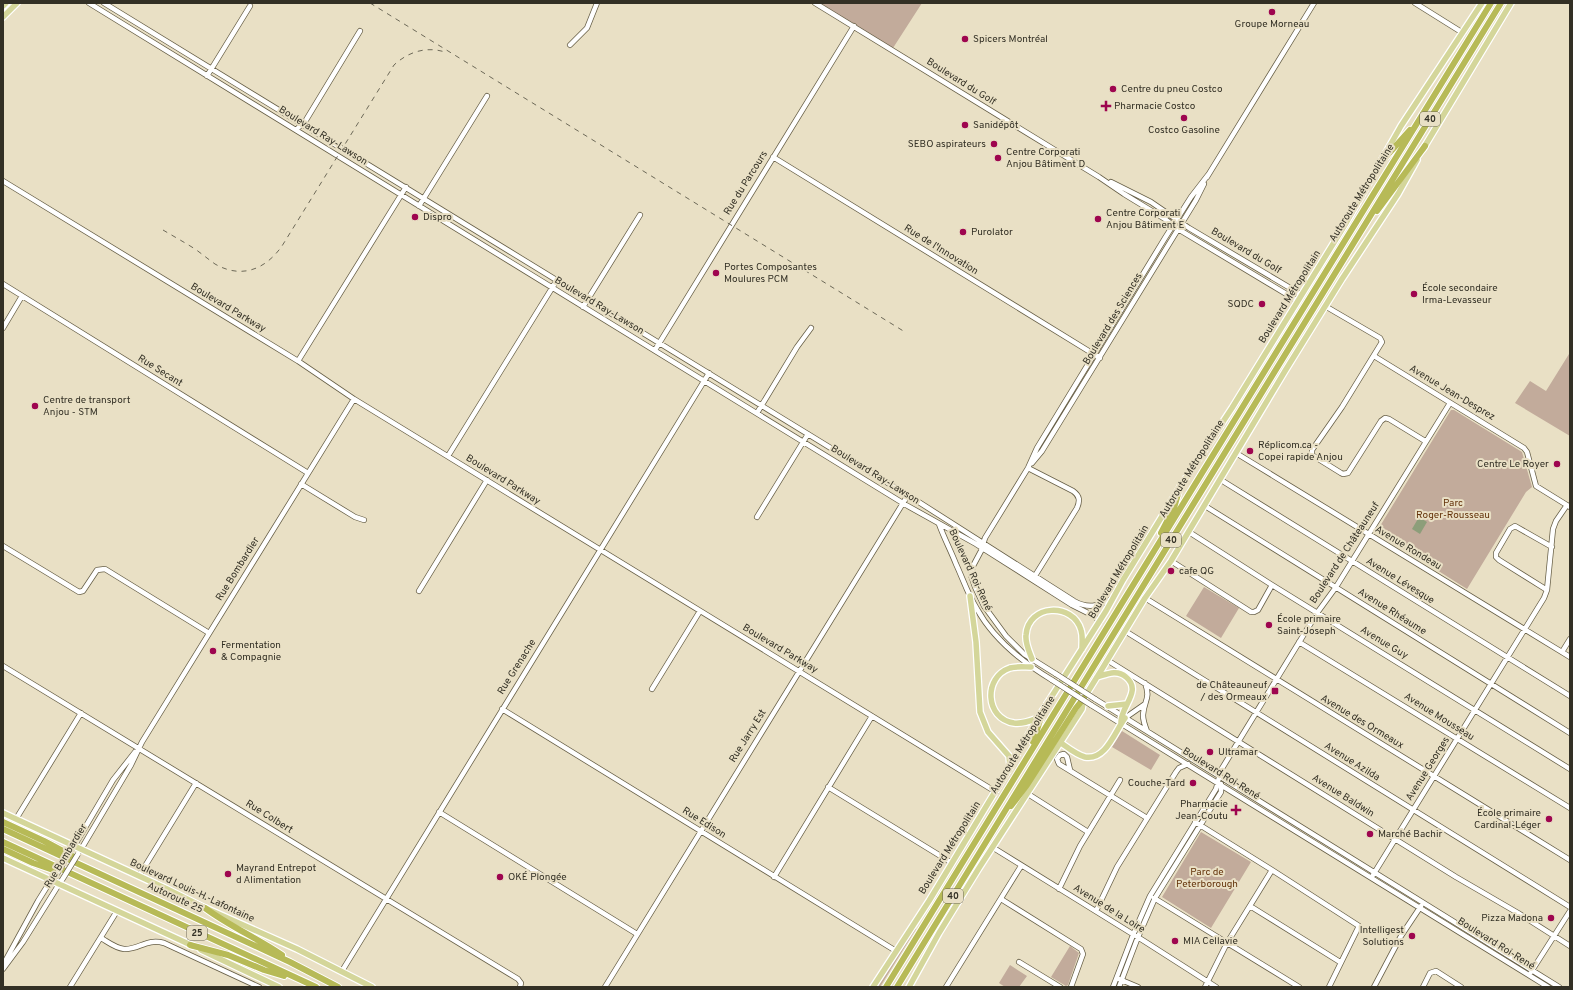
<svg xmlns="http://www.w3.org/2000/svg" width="1573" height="990" viewBox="0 0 1573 990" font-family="Overpass,sans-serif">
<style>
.green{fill:#c2ab9b}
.water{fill:#8d9e7a}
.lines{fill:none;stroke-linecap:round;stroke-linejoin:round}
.minor-casing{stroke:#675f47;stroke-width:6}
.major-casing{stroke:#fff;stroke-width:8}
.highway-casing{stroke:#fff;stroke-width:8}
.minor{stroke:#fff;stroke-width:4.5}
.major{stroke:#d4d69a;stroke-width:5.5}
.highway{stroke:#b7ba57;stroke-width:6}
.rail{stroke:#6d6958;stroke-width:1;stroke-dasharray:5 5;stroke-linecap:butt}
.minor-bridge-casing{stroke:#675f47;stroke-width:6;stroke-linecap:butt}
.minor-bridge{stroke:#fff;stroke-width:4.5}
.poi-dot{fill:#9e054f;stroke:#e9e0c5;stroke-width:1.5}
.labels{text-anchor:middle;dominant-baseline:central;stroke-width:4;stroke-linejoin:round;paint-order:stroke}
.shield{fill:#e9e0c5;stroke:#6a6555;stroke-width:1}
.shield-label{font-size:9px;font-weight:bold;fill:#333025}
.poi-label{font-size:10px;fill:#333025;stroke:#e9e0c5;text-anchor:start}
.street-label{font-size:10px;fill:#333025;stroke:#e9e0c5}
.park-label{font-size:10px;fill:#64340b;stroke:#e9e0c5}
</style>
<rect width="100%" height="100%" fill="#e9e0c5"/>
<path class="green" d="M815,3h107l-29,45z
M1569,354h1v82l-55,-33 15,-22 16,10z
M1451,410h3l68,42 10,35 -6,5 -59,97 -38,-24c-5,-7 -13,-13 -21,-13l-30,-19 -1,-2z
M1204,587l35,21 -18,30 -35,-22z
M1122,731l38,24 -9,15 -39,-23z
M1201,832l50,30 -40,66 -49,-31z
M915,928l1,1 -36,58h-3z
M1070,946l9,7 -11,32 -2,1 -15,-9z
M1010,965l17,11 -8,11h-14l-6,-4z"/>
<path class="water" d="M1419,517l8,5 -7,12 -8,-5z"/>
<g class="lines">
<defs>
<path id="minor" d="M89,3l817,502 70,39 96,61 22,11 6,6
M104,3l810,496 160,102c14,8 24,5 38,-2
M815,3l284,174 25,17 41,25 13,10 120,72
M1415,3l48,30
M570,45l17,-17 10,-25
M207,76l43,-70
M296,130l10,-10 54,-89
M773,157l327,201
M1207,177l107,-174
M3,181l295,180 56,38 642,393
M1111,182l40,20 38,26 113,67
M419,206l68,-110
M3,284l305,189
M1325,306l55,32 2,4 -40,65 -30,43v5l29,18 2,1 5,-1 33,-52 4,-3 4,1 36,22
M583,307l57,-92
M3,328l19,-32
M655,350l199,-324
M1374,356l150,92 3,4 9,34 34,21
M298,361l108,-174
M757,413l40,-66 14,-19
M1236,453l334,204
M448,456l109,-176
M1032,463l10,-12 154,-251 8,-16
M1028,468l45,23c7,5 7,10 4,17l-44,71
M1221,480l349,216
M301,484l54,33 9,3
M1205,506l365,227
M757,517l51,-83
M939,524c5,14 12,27 17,40 7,15 12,31 21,45 17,31 45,53 75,71
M1189,532l83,53 298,184
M3,546l76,46 4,-1 14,-21 8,-1 104,64
M1171,561l80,51h3l4,-2 14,-25
M1547,590l-48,-30 -3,-3v-4l14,-24 5,-3 37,21
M419,591l68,-111
M1145,598l425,262
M1125,631l445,276
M1299,642l271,166
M1562,652l8,-13
M1107,660l349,217 62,36 52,33
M3,666l515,313 3,4 -1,4
M1056,674l-32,-20 -18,-18 -22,-30 -9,-19 -4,-12 2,-9 8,-15 4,-13 43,-70 9,-20 128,-210 26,-41 17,-22
M1145,683c6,16 -1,17 -2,32 0,6 2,11 4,16
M652,689l48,-78
M1095,699l464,288
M1091,705l457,282
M502,709l394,242
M1125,718l20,-14
M1070,770l-3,-13 -3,-3 -4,1 -3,4 2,5 88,54
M828,787l124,76
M1028,794l60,38
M439,812l198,122
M16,819l65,-106
M1195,822l77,48 87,56 -30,61
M992,847l152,94 72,46
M73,848l40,-68 22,-28
M80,851l51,-86 11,-23 212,-343
M1373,875l171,-277 3,-8 6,-61 3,-8 11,-16
M139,876l57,-93
M774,877l98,-161
M1059,889l21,-43 40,-66
M1154,898l145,89
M1001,899l80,50 2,5 -12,33
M1250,906l90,56
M1096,911l21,-44 59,-95 3,-4 9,-4
M101,938c7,4 14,10 23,11 15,1 22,-11 40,-6l95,44
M1019,962l41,25
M3,965l35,-64 10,-16 6,-7
M3,969l20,-27 38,-61
M342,971l367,-598
M1531,972l39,-61
M1119,979l19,8
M70,987l47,-76
M605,987l303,-492
M946,987l75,-121
M1113,987l20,-52 17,-39 66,-107 5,-19 96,-157 19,-26 114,-184
M1119,987l19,-50 17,-39 66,-106v-8
M1205,987l22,-44 45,-73
M1374,987l27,-51 20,-30
M1423,987l7,-14 6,-2 25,16"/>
<path id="major" d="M3,6l3,-3
M3,17l14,-14
M1423,149l88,-146
M970,596l6,46 4,70 8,20 21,24 1,11
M1032,659c-3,-8 -7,-16 -6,-24 2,-31 47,-33 55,-5 2,6 1,12 1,19
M1031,667c-7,0 -14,-1 -21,1 -27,9 -25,51 4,55 9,1 16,-2 24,-5
M1097,677c10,-3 20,-8 29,0 17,14 -6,30 -5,46
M1108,706l19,-2
M1061,743c7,5 16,12 24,14 21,4 30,-26 40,-39
M3,813l164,76 38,19 92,41 75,38
M3,858l190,88
M201,950l78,37
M873,987l56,-86 81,-134 28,-49 68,-107 17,-31 57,-93 52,-79 114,-185 55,-97 81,-123
M909,987l30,-54 40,-65 103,-159 2,-11 18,-29 43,-71 26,-37 114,-190 57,-92 56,-85 19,-34"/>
<path id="highway" d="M1383,160l27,-30
M1377,211l48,-65
M1161,533l13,-25 6,-21
M1033,742l10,-31
M1011,806l16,-21 49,-77 8,-10
M3,822l41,19 30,16
M3,829l287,133 48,25
M3,842l313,145
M3,849l30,14 23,8
M205,908c24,18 52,30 77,47
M190,945l38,10 36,15 20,6
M886,987l605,-984
M897,987l604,-984"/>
</defs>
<use href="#minor" class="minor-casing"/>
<use href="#major" class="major-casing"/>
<use href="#highway" class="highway-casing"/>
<use href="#minor" class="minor"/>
<use href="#major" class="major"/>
<use href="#highway" class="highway"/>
<path class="rail" d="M370,3l535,329
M163,230c10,6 21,12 32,19 7,5 13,10 20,15 26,15 50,6 67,-18l112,-181c14,-13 32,-19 51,-13"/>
<defs>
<path id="minor-bridge" d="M1056,674l39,25
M1052,680l39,25
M55,877l16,-27
M62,880l16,-26"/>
</defs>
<use href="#minor-bridge" class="minor-bridge-casing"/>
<use href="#minor-bridge" class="minor-bridge"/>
</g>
<g class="poi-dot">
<circle cx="1272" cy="12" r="4"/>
<circle cx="965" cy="39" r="4"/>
<circle cx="1113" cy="89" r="4"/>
<path d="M1104 100h4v4h4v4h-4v4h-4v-4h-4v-4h4z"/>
<circle cx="1184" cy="118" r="4"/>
<circle cx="965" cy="125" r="4"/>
<circle cx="994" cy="144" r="4"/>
<circle cx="998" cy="158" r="4"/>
<circle cx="415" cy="217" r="4"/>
<circle cx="1098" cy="219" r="4"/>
<circle cx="963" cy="232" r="4"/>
<circle cx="716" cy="273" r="4"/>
<circle cx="1414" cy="294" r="4"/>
<circle cx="1262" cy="304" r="4"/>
<circle cx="35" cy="406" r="4"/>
<circle cx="1250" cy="451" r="4"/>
<circle cx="1557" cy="464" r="4"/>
<circle cx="1171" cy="571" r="4"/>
<circle cx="1269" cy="625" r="4"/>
<circle cx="213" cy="651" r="4"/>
<rect x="1271" y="687" width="8" height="8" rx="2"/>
<circle cx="1210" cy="752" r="4"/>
<circle cx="1193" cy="783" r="4"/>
<path d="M1234 804h4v4h4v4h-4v4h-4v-4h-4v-4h4z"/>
<circle cx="1549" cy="819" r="4"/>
<circle cx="1370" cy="834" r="4"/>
<circle cx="228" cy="874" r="4"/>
<circle cx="500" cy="877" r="4"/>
<circle cx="1551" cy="918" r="4"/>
<circle cx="1412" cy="936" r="4"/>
<circle cx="1175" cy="941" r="4"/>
</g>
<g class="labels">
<g class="shield">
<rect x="1420" y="112" width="20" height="14" rx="3"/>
<rect x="1161" y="533" width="20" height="14" rx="3"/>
<rect x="943" y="889" width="20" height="14" rx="3"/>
<rect x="187" y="926" width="20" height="14" rx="3"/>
</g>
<g class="shield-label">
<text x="1430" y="119">40</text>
<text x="1171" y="540">40</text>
<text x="953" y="896">40</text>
<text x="197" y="933">25</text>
</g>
<g class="poi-label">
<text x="1272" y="24" text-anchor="middle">Groupe Morneau</text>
<text x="973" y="39">Spicers Montréal</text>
<text x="1121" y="89">Centre du pneu Costco</text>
<text x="1114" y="106">Pharmacie Costco</text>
<text x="973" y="125">Sanidépôt</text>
<text x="1184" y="130" text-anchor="middle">Costco Gasoline</text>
<text x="986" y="144" text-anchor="end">SEBO aspirateurs</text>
<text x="1006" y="152">Centre Corporati<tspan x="1006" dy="12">Anjou Bâtiment D</tspan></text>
<text x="1106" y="213">Centre Corporati<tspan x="1106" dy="12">Anjou Bâtiment E</tspan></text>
<text x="423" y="217">Dispro</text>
<text x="971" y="232">Purolator</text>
<text x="724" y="267">Portes Composantes<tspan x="724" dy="12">Moulures PCM</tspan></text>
<text x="1422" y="288">École secondaire<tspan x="1422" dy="12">Irma-Levasseur</tspan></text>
<text x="1254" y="304" text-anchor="end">SQDC</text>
<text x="43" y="400">Centre de transport<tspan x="43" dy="12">Anjou - STM</tspan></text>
<text x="1258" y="445">Réplicom.ca -<tspan x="1258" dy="12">Copei rapide Anjou</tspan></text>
<text x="1549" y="464" text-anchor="end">Centre Le Royer</text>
<text x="1179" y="571">cafe QG</text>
<text x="1277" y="619">École primaire<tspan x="1277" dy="12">Saint-Joseph</tspan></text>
<text x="221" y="645">Fermentation<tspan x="221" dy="12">&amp; Compagnie</tspan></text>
<text x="1267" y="685" text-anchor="end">de Châteauneuf<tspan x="1267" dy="12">/ des Ormeaux</tspan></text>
<text x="1218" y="752">Ultramar</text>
<text x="1185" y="783" text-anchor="end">Couche-Tard</text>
<text x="1228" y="804" text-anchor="end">Pharmacie<tspan x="1228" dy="12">Jean-Coutu</tspan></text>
<text x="1541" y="813" text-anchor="end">École primaire<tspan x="1541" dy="12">Cardinal-Léger</tspan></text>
<text x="1378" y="834">Marché Bachir</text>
<text x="236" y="868">Mayrand Entrepot<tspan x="236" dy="12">d Alimentation</tspan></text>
<text x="508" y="877">OKÉ Plongée</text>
<text x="1543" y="918" text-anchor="end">Pizza Madona</text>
<text x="1404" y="930" text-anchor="end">Intelligest<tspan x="1404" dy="12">Solutions</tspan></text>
<text x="1183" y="941">MIA Cellavie</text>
</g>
<g class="street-label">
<text transform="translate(961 82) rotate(32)">Boulevard du Golf</text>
<text transform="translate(323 136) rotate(32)">Boulevard Ray-Lawson</text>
<text transform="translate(746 183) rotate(-58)">Rue du Parcours</text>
<text transform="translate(1362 193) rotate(-58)">Autoroute Métropolitaine</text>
<text transform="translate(941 250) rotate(32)">Rue de l'Innovation</text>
<text transform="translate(1246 251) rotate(31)">Boulevard du Golf</text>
<text transform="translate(1290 297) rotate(-58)">Boulevard Métropolitain</text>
<text transform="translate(599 306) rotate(31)">Boulevard Ray-Lawson</text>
<text transform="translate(228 308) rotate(31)">Boulevard Parkway</text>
<text transform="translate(1113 319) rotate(-59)">Boulevard des Sciences</text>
<text transform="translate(160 371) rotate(32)">Rue Secant</text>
<text transform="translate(1452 393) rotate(31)">Avenue Jean-Desprez</text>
<text transform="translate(1192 469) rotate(-58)">Autoroute Métropolitaine</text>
<text transform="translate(875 475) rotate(32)">Boulevard Ray-Lawson</text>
<text transform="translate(503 480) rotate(32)">Boulevard Parkway</text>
<text transform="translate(1408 548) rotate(31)">Avenue Rondeau</text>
<text transform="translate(1345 553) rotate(-57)">Boulevard de Châteauneuf</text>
<text transform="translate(238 569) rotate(-58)">Rue Bombardier</text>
<text transform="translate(970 570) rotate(65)">Boulevard Roi-René</text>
<text transform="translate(1119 572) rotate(-59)">Boulevard Métropolitain</text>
<text transform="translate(1400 581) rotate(32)">Avenue Lévesque</text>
<text transform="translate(1392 612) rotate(32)">Avenue Rhéaume</text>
<text transform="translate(1384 643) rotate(31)">Avenue Guy</text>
<text transform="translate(780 649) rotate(31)">Boulevard Parkway</text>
<text transform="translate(517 667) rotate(-58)">Rue Grenache</text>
<text transform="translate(1439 717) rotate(32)">Avenue Mousseau</text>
<text transform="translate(1362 722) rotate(31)">Avenue des Ormeaux</text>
<text transform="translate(748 736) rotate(-58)">Rue Jarry Est</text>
<text transform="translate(1023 745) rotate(-58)">Autoroute Métropolitaine</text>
<text transform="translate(1352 762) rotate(32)">Avenue Azilda</text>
<text transform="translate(1428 769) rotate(-58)">Avenue Georges</text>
<text transform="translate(1221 774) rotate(32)">Boulevard Roi-René</text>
<text transform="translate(1343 796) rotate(32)">Avenue Baldwin</text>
<text transform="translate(269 817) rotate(32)">Rue Colbert</text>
<text transform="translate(704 823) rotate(32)">Rue Edison</text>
<text transform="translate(950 848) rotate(-58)">Boulevard Métropolitain</text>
<text transform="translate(66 856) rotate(-59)">Rue Bombardier</text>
<text transform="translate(192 891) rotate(25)">Boulevard Louis-H.-Lafontaine</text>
<text transform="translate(175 898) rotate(25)">Autoroute 25</text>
<text transform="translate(1109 909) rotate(32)">Avenue de la Loire</text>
<text transform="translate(1496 944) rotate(32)">Boulevard Roi-René</text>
</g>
<g class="park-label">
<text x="1453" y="503">Parc<tspan x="1453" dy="12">Roger-Rousseau</tspan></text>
<text x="1207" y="872">Parc de<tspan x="1207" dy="12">Peterborough</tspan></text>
</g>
</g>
<rect width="1573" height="990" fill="none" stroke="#333025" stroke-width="8"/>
</svg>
